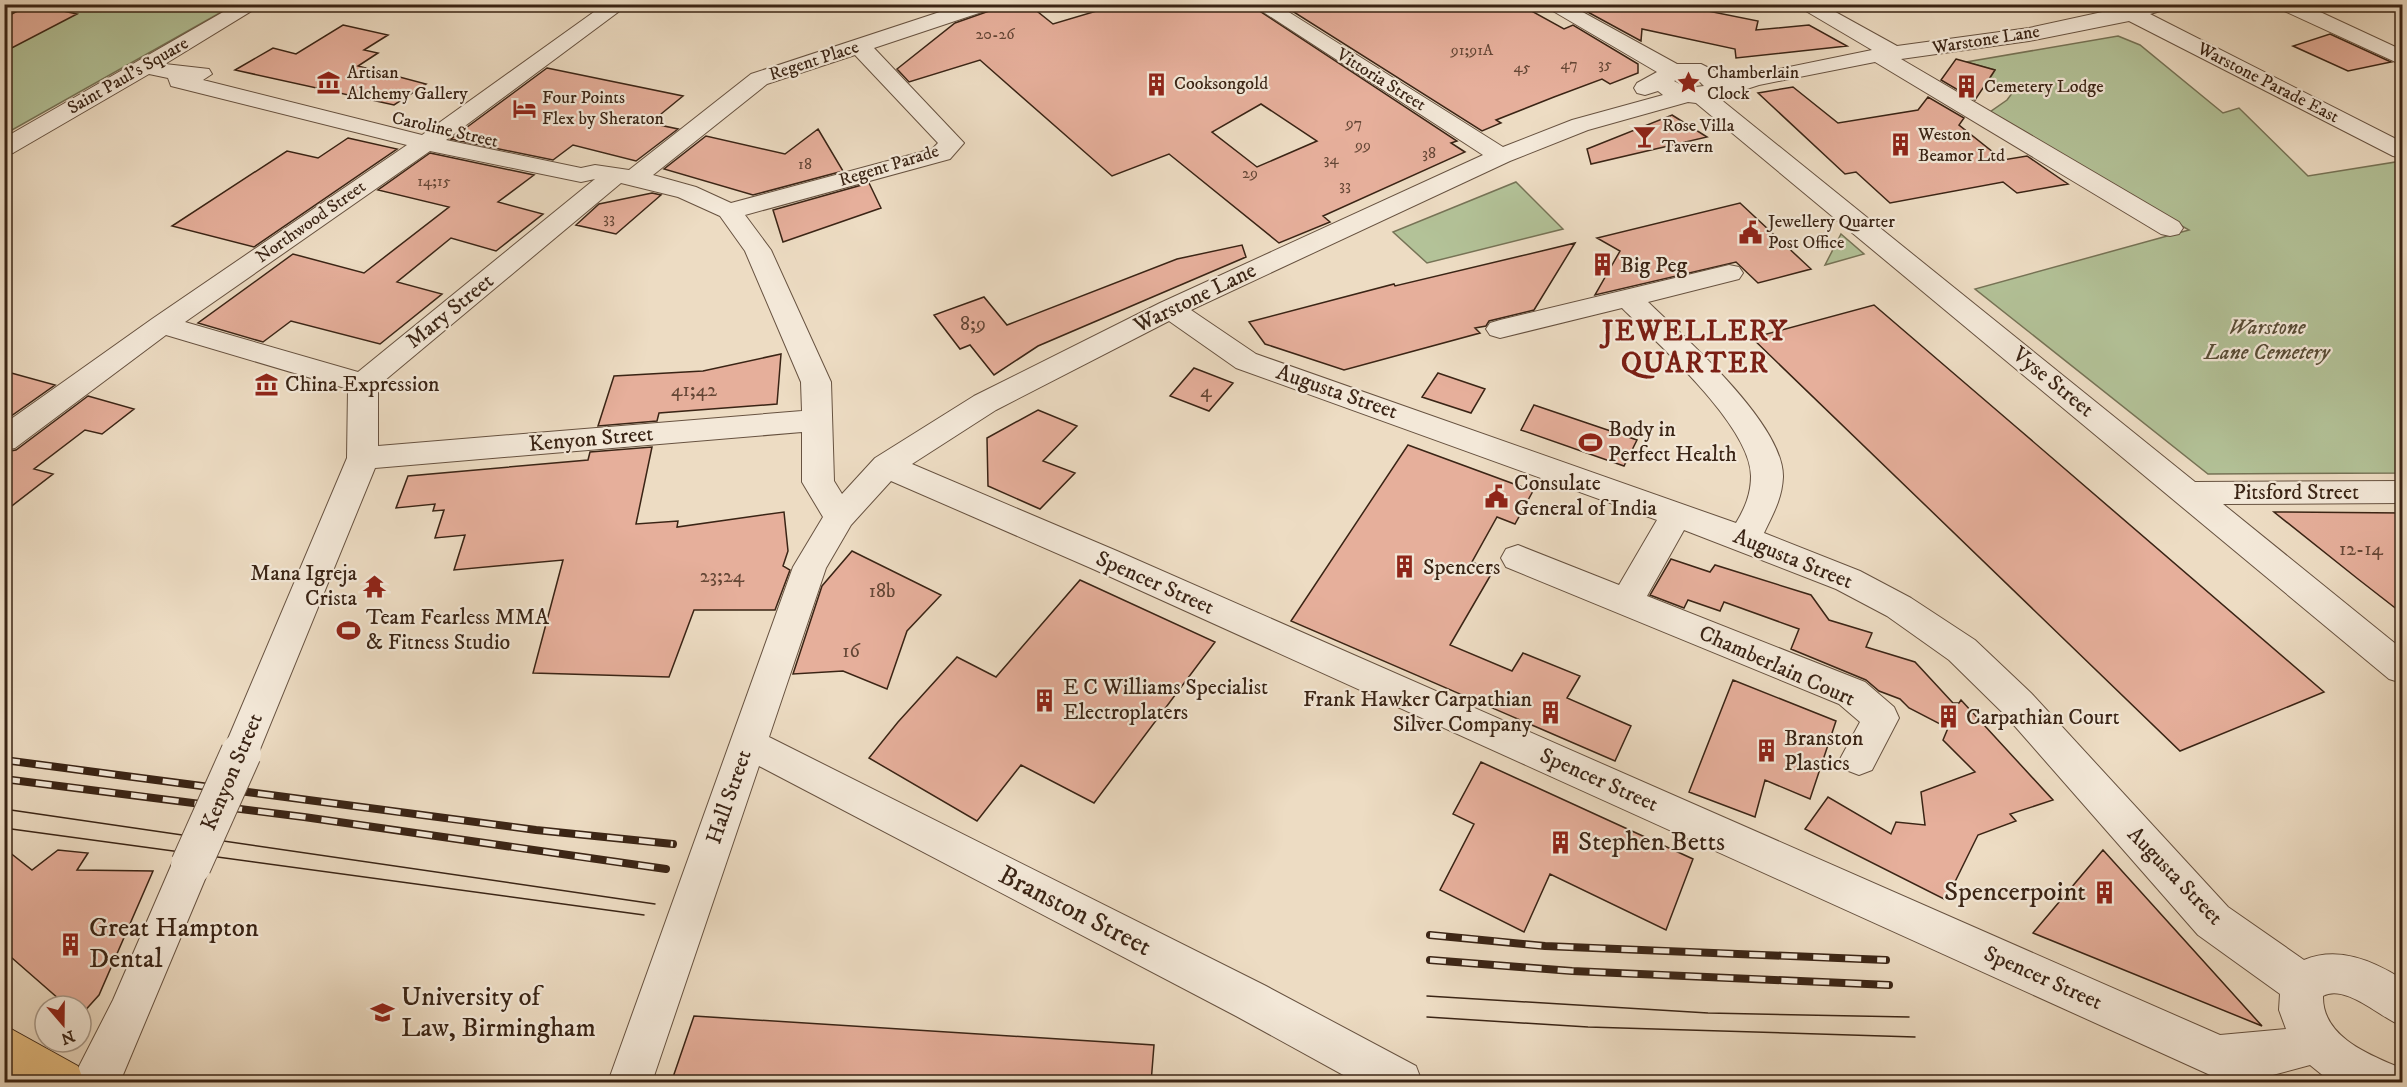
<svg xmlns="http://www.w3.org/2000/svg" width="2407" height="1087" viewBox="0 0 2407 1087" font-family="'IM FELL DW Pica',serif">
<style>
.green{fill:#b3c298;stroke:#767356;stroke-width:1.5}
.building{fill:#e6af9b;stroke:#3a2415;stroke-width:1.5;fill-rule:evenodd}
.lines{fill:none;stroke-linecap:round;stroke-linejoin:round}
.minor-casing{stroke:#675240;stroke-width:2}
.major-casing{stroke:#3a2415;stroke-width:2}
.minor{fill:#f3e8d8;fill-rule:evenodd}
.major{fill:#e6be82;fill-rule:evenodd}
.tram{stroke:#3a2415;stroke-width:1.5}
.rail-casing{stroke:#3a2415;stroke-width:8}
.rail{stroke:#f3e8d8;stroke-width:5;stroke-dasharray:16;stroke-linecap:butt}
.minor-bridge-casing{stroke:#675240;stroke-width:42;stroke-linecap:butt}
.minor-bridge{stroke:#f3e8d8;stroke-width:40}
.labels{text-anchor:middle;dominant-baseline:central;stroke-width:4.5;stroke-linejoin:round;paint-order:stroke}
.far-number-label{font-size:16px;fill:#654736}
.far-street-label{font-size:18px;fill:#3a2415;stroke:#f3e8d8}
.far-poi-label{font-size:18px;fill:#3a2415;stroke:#f3e8d8;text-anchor:start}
.number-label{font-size:20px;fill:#654736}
.poi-label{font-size:22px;fill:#3a2415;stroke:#f3e8d8;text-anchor:start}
.street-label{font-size:22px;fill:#3a2415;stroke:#f3e8d8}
.park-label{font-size:22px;font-style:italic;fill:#584c36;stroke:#f3e8d8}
.near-poi-label{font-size:27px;fill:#3a2415;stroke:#f3e8d8;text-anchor:start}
.near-street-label{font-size:27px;fill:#3a2415;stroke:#f3e8d8}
.district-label{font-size:28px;font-weight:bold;letter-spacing:1.5px;fill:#7a1f14;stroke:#f3e8d8}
</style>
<rect width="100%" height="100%" fill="#eddcc3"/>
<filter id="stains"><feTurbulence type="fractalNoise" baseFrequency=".00333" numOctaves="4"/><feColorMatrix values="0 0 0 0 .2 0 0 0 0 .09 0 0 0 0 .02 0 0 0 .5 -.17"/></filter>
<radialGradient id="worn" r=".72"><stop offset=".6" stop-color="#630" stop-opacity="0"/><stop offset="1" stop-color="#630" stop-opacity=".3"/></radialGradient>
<path class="green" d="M5,5h229l-229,129z
M2118,36l22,9 83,68 16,-5 69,68 94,-15v312l-194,1 -233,-185 214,-59 -202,-116 20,-14 6,-8 -24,-12 6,-10 -29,-8z
M1516,182l47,47 -136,34 -34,-31z
M1841,234l23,20 -39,11z"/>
<path class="building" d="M31,4l46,10 -73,38v-34z
M1009,4h19l25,20 67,-20h129l208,137 -6,2 14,9 -142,64 7,6 -51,21 -110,-89 -57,22 -132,-116 -71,22 -12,-13 58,-46zM1261,104l56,37 -60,26 -45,-35z
M1281,4h238l45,25 9,-4 65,39v9l-28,11 -8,-5 -48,18 -58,23 5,3 -19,8z
M1584,4h89l85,17 -2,9 53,-5 38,21 -111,12 -1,-9 -93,-20 -1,12 -57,-31z
M343,25l45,10 -24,15 14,3 -20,13 68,18 -32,21 -159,-35 38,-22 23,6z
M2330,34l61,28 -43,9 -55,-25z
M1956,59l39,11 -20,30 -34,-20z
M547,68l136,28 -33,27 28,6 -42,32 -63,-16 -20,15 -102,-21z
M1793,87l45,36 80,-13 10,-13 36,21 -5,7 44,35 24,-4 41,28 -51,9 -14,-11 -113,21 -34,-31 -11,2 -87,-81z
M1672,115l35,22 -116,27 -4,-15z
M818,129l25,42 -90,24 -89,-26 42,-33 79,18z
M348,138l49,11 -143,98 -82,-21 115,-75 31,7z
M430,153l104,22 -36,27 45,12 -47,37 -45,-13 -54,44 45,12 -62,50 -89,-23 -28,21 -65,-19 95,-69 71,19 85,-66 -71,-17z
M869,183l12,25 -98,34 -10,-32z
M652,193l9,2 -45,39 -40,-9 23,-21z
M1740,203l71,66 -53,14 -22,-21 -141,33 25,-44 -23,-13z
M1575,243l-41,67 -45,11 -3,5 -11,2 5,5 -136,37 -79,-26 -16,-22 145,-38 1,2z
M1242,245l4,12 -208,89 -44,29 -24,-30 -10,4 -26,-34 50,-18 23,28 170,-66z
M1874,305l141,121 309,266 -144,59 -428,-413z
M781,354l-4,50 -118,9 -2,8 -59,5 16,-50 89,-5z
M1194,368l39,15 -24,28 -39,-15z
M4,371l51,14 -51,36z
M1438,373l47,16 -14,24 -49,-16z
M88,396l46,13 -32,25 -17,-4 -51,39 19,5 -49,38v-60l12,-2z
M1534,405l103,35 -13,26 -103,-36z
M1038,410l39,16 -34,35 32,12 -35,36 -52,-23 -1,-48z
M1408,445l125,46 -18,33 -18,-7 -25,45 21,9 -43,74 62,26 11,-18 57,23 -13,22 64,28 -16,35 -324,-140z
M652,447l-16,77 42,-3 -1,6 107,-15 4,39 -5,15 7,4 -15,40h-81l-25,67 -136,-4 30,-113 -109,10 11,-35 -30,3 9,-28 -11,1 2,-7 -39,4 12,-32 180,-16 2,-8z
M2274,512l129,1v101l-45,-35z
M852,551l89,44 -34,36 -20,58 -44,-18 -50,3 29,-88z
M1671,559l39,13 5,-7 96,30 18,25 43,13 -6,14 49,15 38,41h6l2,-3 92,100 -43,14 6,7 -38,14 -32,65 -141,-71 23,-32 63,37 5,-12 29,3 -4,-33 54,-20 -32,-32 5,-12 -39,-20 -9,-9 -21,-8 -13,-11 -75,-31 8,-20 -75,-27 -4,9 -32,-11 -4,8 -34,-13z
M1080,580l135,62 -121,161 -73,-38 -44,56 -108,-63 29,-36 59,-65 39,20z
M1733,680l103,41 -26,78 -45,-19 -10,37 -66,-25z
M1481,762l212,97 -27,71 -116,-56 -26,58 -84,-42 34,-66 -21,-10z
M4,848l28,22 26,-20 30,3 -11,17 76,1 -54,124 -18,20v-9h-14l-63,-55z
M2103,850l159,176 -229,-93z
M694,1016l460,29 -3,38h-480z"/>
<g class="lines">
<defs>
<path id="minor" d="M237,4h26l-98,60 44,5 3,5 -9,6 219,55 183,-131h24l-183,136 135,28 14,-3 34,5 122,-96 213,-70h33l-3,4 -120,40 90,95 -14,16 -205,56 26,35 60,132 3,99 8,13 33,-36 99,-62 186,-93 323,-148 -232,-151h25l227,143 69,-27 91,-25 -5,-4 -13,4 -8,-2 -3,-5 3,-5 20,-11 -116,-68h27l109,60h24l20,10 4,6 147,-30 -78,-46h27l76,42 132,-18 110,-24h35l-3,4 -21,6 252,128v16l-9,-2 -264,-135 -100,20 -128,18 278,163 4,6 -4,6 -9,2 -9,-2 -286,-172 -116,23 -40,13 476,384 207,-1v22l-179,1 179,145v34l-13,-4 -693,-576 -8,-1 -100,28 -78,31 -319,149 65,44 480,169c9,-15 15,-29 15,-47 0,-50 -94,-133 -129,-168l-122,30 -10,-3 -4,-6 4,-6 10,-3 229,-55 10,2 4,6 -4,6 -91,23c37,36 136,122 135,175 -1,22 -10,37 -19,56l96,38 51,27 64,42 56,53 197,214 76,53c34,-14 68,0 98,19v47c-21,-8 -57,-43 -79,-30 -1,39 42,57 73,70l6,16h-71l-21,-17 -41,11 -50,3 -1126,-510 -202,-88 -40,44 -25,43 -57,169 497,249 150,80 6,16h-66l-120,-66 -477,-250 -107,316h-44l185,-515 30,-50 -21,-35v-50l-427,36 -121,296 -13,5 -13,-5 -6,-11 125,-295 1,-69 -182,-54 -151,113 -11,2v-26l148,-105 255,-174 -236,-59 -3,-8 -19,-4 -136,79 -9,2v-17zM855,55l83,88 -6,6 -201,54 -35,-16 -43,-12 114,-91zM1685,76l10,1 9,9 -17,2 -13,-7zM430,151l151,31 14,-3 -237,193 -173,-50zM621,183l57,14 42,19 25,35 56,131 1,29 -424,35v-60zM1169,321l67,47 421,152 -38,65 -101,-40 -12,4 -5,9 5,9 333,137 21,18 -20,37 6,11 13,5 13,-5 27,-52 -5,-11 -29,-25 -218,-86 37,-66 152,59 51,27 62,44 56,55 193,220 82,59 -1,16 7,19 -66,6 -1103,-484 -205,-87 84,-54z
M2275,4h28l99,46v15l-124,-57z
M191,847l14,5 6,13 -91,217h-49l42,-82 64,-148z"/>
<path id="major" d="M4,1025l74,41 6,16h-63l-17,-10z"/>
</defs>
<use href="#minor" class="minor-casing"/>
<use href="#major" class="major-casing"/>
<use href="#minor" class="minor"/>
<use href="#major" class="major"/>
<path class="tram" d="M4,809l651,95
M4,828l640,87
M1427,996l281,17 201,4
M1427,1017l161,10 327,10"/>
<defs>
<path id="rail" d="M4,760l532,70 137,14
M4,779l300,38 362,52
M1430,935l115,11 341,14
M1430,960l142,11 317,14"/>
</defs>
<use href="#rail" class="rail-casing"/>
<use href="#rail" class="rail"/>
<defs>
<path id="minor-bridge" d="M191,865l50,-112"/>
</defs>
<use href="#minor-bridge" class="minor-bridge-casing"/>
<use href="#minor-bridge" class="minor-bridge"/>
</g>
<defs>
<symbol id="museum-bare" viewBox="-9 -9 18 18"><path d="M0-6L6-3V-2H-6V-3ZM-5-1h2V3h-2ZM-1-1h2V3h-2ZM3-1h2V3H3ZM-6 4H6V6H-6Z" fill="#8f2418" stroke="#f3e8d8" stroke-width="2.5" paint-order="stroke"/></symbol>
<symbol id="sight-bare" viewBox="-9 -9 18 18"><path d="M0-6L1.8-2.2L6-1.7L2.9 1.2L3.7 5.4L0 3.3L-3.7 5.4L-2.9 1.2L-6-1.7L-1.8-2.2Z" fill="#8f2418" stroke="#f3e8d8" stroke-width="2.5" paint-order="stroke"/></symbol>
<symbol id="building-bare" viewBox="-9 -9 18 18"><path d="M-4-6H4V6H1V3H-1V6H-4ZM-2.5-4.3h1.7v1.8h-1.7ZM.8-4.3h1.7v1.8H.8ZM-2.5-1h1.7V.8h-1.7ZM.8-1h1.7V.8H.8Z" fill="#8f2418" stroke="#f3e8d8" stroke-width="2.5" paint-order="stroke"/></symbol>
<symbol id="hotel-bare" viewBox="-9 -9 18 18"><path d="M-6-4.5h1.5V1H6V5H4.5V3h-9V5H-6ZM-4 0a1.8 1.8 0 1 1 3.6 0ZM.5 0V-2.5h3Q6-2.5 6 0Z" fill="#8f2418" stroke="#f3e8d8" stroke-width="2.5" paint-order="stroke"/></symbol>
<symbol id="bar-bare" viewBox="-9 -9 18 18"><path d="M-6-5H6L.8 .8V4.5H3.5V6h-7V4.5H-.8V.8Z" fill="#8f2418" stroke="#f3e8d8" stroke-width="2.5" paint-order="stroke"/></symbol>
<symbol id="civic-bare" viewBox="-9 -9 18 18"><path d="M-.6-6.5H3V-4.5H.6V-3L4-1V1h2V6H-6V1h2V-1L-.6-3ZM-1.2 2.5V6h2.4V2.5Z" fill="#8f2418" stroke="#f3e8d8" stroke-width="2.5" paint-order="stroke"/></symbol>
<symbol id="stadium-bare" viewBox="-9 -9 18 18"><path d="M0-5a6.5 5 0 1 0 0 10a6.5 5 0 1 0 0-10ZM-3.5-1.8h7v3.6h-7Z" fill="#8f2418" stroke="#f3e8d8" stroke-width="2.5" paint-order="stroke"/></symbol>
<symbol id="temple-bare" viewBox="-9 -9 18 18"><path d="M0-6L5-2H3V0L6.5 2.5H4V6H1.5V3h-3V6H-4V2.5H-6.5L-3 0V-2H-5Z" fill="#8f2418" stroke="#f3e8d8" stroke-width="2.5" paint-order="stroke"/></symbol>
<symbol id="university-bare" viewBox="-9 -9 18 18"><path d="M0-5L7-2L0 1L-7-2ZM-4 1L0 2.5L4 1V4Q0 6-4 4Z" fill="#8f2418" stroke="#f3e8d8" stroke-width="2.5" paint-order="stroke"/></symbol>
</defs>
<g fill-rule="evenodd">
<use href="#museum-bare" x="312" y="66" width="33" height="33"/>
<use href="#sight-bare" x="1672" y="66" width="33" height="33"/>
<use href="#building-bare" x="1140" y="68" width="33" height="33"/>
<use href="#building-bare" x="1950" y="70" width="33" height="33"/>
<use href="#hotel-bare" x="508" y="92" width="33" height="33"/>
<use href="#bar-bare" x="1628" y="120" width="33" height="33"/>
<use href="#building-bare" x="1884" y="128" width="33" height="33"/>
<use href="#civic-bare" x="1734" y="216" width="33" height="33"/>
<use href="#building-bare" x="1586" y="248" width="33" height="33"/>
<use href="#museum-bare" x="250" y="368" width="33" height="33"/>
<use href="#stadium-bare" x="1574" y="426" width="33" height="33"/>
<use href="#civic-bare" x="1480" y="480" width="33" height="33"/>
<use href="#building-bare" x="1388" y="550" width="33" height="33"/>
<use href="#temple-bare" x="358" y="570" width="33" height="33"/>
<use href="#stadium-bare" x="332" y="614" width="33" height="33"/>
<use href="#building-bare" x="1028" y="684" width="33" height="33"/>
<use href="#building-bare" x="1534" y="696" width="33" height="33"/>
<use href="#building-bare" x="1932" y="700" width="33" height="33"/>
<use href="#building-bare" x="1750" y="734" width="33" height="33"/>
<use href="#building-bare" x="1544" y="826" width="33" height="33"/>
<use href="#building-bare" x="2088" y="876" width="33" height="33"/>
<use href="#building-bare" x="54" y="928" width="33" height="33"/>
<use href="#university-bare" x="366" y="996" width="33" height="33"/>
</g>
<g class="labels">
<g class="far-number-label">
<text x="995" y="34">20-26</text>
<text x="1472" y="50">91;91A</text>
<text x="1569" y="64">47</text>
<text x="1605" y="64">35</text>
<text x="1522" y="67">45</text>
<text x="1354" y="123">97</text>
<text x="1363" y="145">99</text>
<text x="1429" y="153">38</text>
<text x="1331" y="159">34</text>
<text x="805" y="164">18</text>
<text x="1250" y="173">29</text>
<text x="434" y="181">14;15</text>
<text x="1345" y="185">33</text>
<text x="609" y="218">33</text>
</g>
<g class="far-street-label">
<text transform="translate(1986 40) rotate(-9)">Warstone Lane</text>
<text transform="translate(814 61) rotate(-18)">Regent Place</text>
<text transform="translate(128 76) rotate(-30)">Saint Paul's Square</text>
<text transform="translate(1381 80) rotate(32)">Vittoria Street</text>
<text transform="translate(2268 83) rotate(27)">Warstone Parade East</text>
<text transform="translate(445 130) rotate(13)">Caroline Street</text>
<text transform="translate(889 166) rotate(-17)">Regent Parade</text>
<text transform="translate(311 222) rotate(-35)">Northwood Street</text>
</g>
<g class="far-poi-label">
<text x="347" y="73">Artisan<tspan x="347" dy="21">Alchemy Gallery</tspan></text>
<text x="1707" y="73">Chamberlain<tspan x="1707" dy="21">Clock</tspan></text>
<text x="1174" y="84">Cooksongold</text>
<text x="1984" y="87">Cemetery Lodge</text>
<text x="542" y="98">Four Points<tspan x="542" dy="21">Flex by Sheraton</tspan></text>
<text x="1662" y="126">Rose Villa<tspan x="1662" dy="21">Tavern</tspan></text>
<text x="1918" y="135">Weston<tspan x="1918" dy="21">Beamor Ltd</tspan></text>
<text x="1768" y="222">Jewellery Quarter<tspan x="1768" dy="21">Post Office</tspan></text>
</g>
<g class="number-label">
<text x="973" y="324">8;9</text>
<text x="694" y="390">41;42</text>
<text x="1206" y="391">4</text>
<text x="2361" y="549">12-14</text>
<text x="722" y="576">23;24</text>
<text x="882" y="591">18b</text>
<text x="851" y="651">16</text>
</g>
<g class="poi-label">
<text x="1620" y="265">Big Peg</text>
<text x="285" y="384">China Expression</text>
<text x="1608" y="429">Body in<tspan x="1608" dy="25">Perfect Health</tspan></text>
<text x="1514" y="483">Consulate<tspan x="1514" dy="25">General of India</tspan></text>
<text x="1423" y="567">Spencers</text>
<text x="357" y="573" text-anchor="end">Mana Igreja<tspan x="357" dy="25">Crista</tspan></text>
<text x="366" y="617">Team Fearless MMA<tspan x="366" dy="25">&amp; Fitness Studio</tspan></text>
<text x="1063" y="687">E C Williams Specialist<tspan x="1063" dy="25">Electroplaters</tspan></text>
<text x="1532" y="699" text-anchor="end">Frank Hawker Carpathian<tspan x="1532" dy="25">Silver Company</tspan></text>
<text x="1966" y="717">Carpathian Court</text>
<text x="1784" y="738">Branston<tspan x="1784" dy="25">Plastics</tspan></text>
</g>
<g class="street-label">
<text transform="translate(1195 298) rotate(-26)">Warstone Lane</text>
<text transform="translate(450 311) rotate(-39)">Mary Street</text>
<text transform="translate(2053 382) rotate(39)">Vyse Street</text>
<text transform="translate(1337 392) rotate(19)">Augusta Street</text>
<text transform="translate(591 439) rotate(-5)">Kenyon Street</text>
<text x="2296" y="492">Pitsford Street</text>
<text transform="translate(1793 559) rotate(22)">Augusta Street</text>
<text transform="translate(1155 583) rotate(24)">Spencer Street</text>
<text transform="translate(1777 666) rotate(24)">Chamberlain Court</text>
<text transform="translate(232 772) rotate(-67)">Kenyon Street</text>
<text transform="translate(1599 780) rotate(24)">Spencer Street</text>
<text transform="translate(729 797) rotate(-71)">Hall Street</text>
<text transform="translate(2175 876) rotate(46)">Augusta Street</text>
<text transform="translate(2043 978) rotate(24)">Spencer Street</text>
</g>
<g class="park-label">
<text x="2267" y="327">Warstone<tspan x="2267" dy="25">Lane Cemetery</tspan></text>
</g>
<g class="near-poi-label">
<text x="1578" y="842">Stephen Betts</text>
<text x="2086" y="892" text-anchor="end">Spencerpoint</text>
<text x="89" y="928">Great Hampton<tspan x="89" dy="31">Dental</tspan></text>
<text x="401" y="997">University of<tspan x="401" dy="31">Law, Birmingham</tspan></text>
</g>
<g class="near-street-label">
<text transform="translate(1075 911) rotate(27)">Branston Street</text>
</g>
<g class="district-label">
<text x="1695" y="331">JEWELLERY<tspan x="1695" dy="32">QUARTER</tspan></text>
</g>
</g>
<rect width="2407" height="1087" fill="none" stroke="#eddcc3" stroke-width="24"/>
<rect x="6" y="6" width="2395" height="1075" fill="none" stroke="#3a2415" stroke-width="3"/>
<rect x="12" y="12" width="2383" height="1063" fill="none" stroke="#3a2415" stroke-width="1.5"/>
<g transform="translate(63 1024) rotate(160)"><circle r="28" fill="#f3e8d8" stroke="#a99a8a" stroke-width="1.5"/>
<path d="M0-4.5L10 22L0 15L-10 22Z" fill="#8f2418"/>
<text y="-9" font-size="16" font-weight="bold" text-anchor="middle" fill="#3a2415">N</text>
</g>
<rect width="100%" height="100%" filter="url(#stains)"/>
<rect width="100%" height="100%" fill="url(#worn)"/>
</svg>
